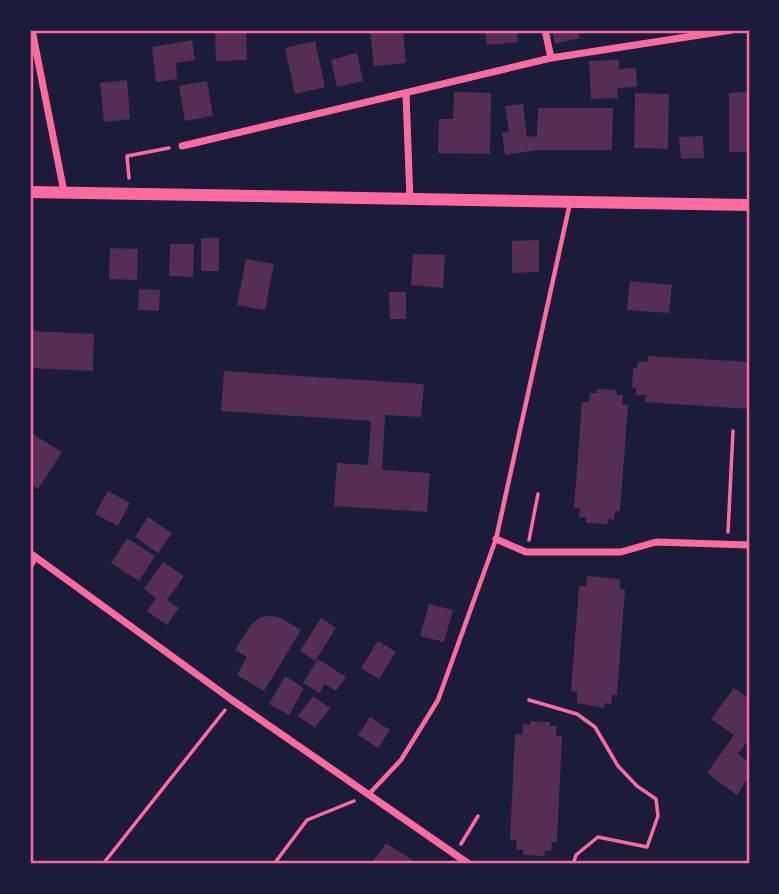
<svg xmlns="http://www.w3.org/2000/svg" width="779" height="894" viewBox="0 0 779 894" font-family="'Nunito Sans',sans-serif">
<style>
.building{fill:#542f53}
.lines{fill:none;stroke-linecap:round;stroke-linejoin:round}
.path{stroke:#ff6b9d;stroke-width:3.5}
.service{stroke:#ff6b9d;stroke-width:4.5}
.minor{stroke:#ff6b9d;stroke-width:7}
.primary{stroke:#ff6b9d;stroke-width:12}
.neatline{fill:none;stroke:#ff6b9d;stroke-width:2.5}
</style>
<rect width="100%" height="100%" fill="#1b1b3a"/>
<path class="building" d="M215,30h31l1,30 -31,1z
M370,30h33l3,33 -32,3z
M485,30h32l1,12 -31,3z
M552,30h26l2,8 -25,6z
M192,40l3,20 -19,3 1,16 -21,3 -4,-35z
M315,41l10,46 -30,7 -10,-46z
M357,53l6,28 -26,6 -6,-27z
M619,60v9l17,-1 1,19 -20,1 1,10 -27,1 -2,-38z
M127,80l3,39 -26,3 -4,-39z
M207,81l6,35 -28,5 -6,-35z
M454,92l37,1 -1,61 -52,-1 1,-34h14z
M749,92v60h-20v-59z
M635,93l34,1 -1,55 -34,-1z
M523,104l4,33 10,-1 1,-28h75l-1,42h-74l-33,5 -3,-22 7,-1 -4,-26z
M703,136l1,22 -23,1 -2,-22z
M201,238h18v33h-18z
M539,240v32l-27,1v-32z
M170,244h24l-1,33 -24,-1z
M110,248l28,1 -1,31 -28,-1z
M413,254l32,1 -2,33 -32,-3z
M246,259l28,5 -9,46 -28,-5z
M630,281l42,4 -3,28 -42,-3z
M139,289l21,1 -1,21 -21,-1z
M389,292h17v27h-16z
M30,331l64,3 -1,37 -63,-3z
M648,356l101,6v47l-104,-7 1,-7h-10v-7l-4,-1 1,-19h4l1,-7 10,1z
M224,371l200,13 -3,33 -36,-2 -3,55 48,3 -3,39 -93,-6 3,-43 31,2 3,-44 -150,-10z
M597,389l20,1 -1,5h7l-1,10h6l-8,106h-5l-1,9 -6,-1 -1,5 -21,-1v-5l-7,-1 1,-9h-6l8,-106h7l1,-9h7z
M33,434l29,18 -24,37 -8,-5v-45z
M108,491l22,12 -12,23 -23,-12z
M148,517l24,16 -14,20 -23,-16z
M127,538l28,18 -16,25 -28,-18z
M163,562l21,14 -17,24 12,8 -12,17 -20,-14 9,-13 -12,-9z
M587,576l33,3v10h5l-8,106h-5l-1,9 -6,-1 -1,5 -27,-5v-11l-6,-1 8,-105h7z
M429,604l24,6 -9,32 -24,-6z
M271,616l10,2 20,12 -37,61 -27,-16 10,-18 -12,-7 15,-24 10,-9z
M321,618l15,10 -21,33 -15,-10z
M378,641l18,11 -17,27 -18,-11z
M318,659l28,18 -10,14 -11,-7 -6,9 -16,-10z
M285,676l19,12 -15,27 -20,-11z
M734,688l15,11v40l-11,15 11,8v15l-12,18 -30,-22 27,-38 -23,-16z
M313,696l17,12 -15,20 -17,-12z
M370,717l20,13 -12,18 -20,-13z
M530,721l20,1v4h7l-1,10h6l-5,106h-5l-1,9h-6l-1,5 -21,-1v-5l-7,-1 1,-9h-7l5,-106 7,1 1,-11 7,1z
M386,843l26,17 -3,4h-38z"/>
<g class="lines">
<path class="path" d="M129,178l-2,-22 42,-8
M728,532l5,-101
M529,540l9,-46
M529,700l48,14 18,13 23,39 19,20 19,13 2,17 -11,31 -49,-10 -22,18 -3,9
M461,844l17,-28
M103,864l122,-154
M274,864l33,-44 47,-19"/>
<path class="service" d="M30,568l6,-10
M369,794l32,-34 37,-60 58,-161 74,-336"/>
<path class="minor" d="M32,30l32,162
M545,30l6,28
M406,94l4,106
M182,146l369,-88 181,-28
M496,539l30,13h95l35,-10 93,3
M30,553l202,147 237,164"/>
<path class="primary" d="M30,192l719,13"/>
</g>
<rect width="779" height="894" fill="none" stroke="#1b1b3a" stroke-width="63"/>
<rect x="32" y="32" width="716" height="830" class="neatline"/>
</svg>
